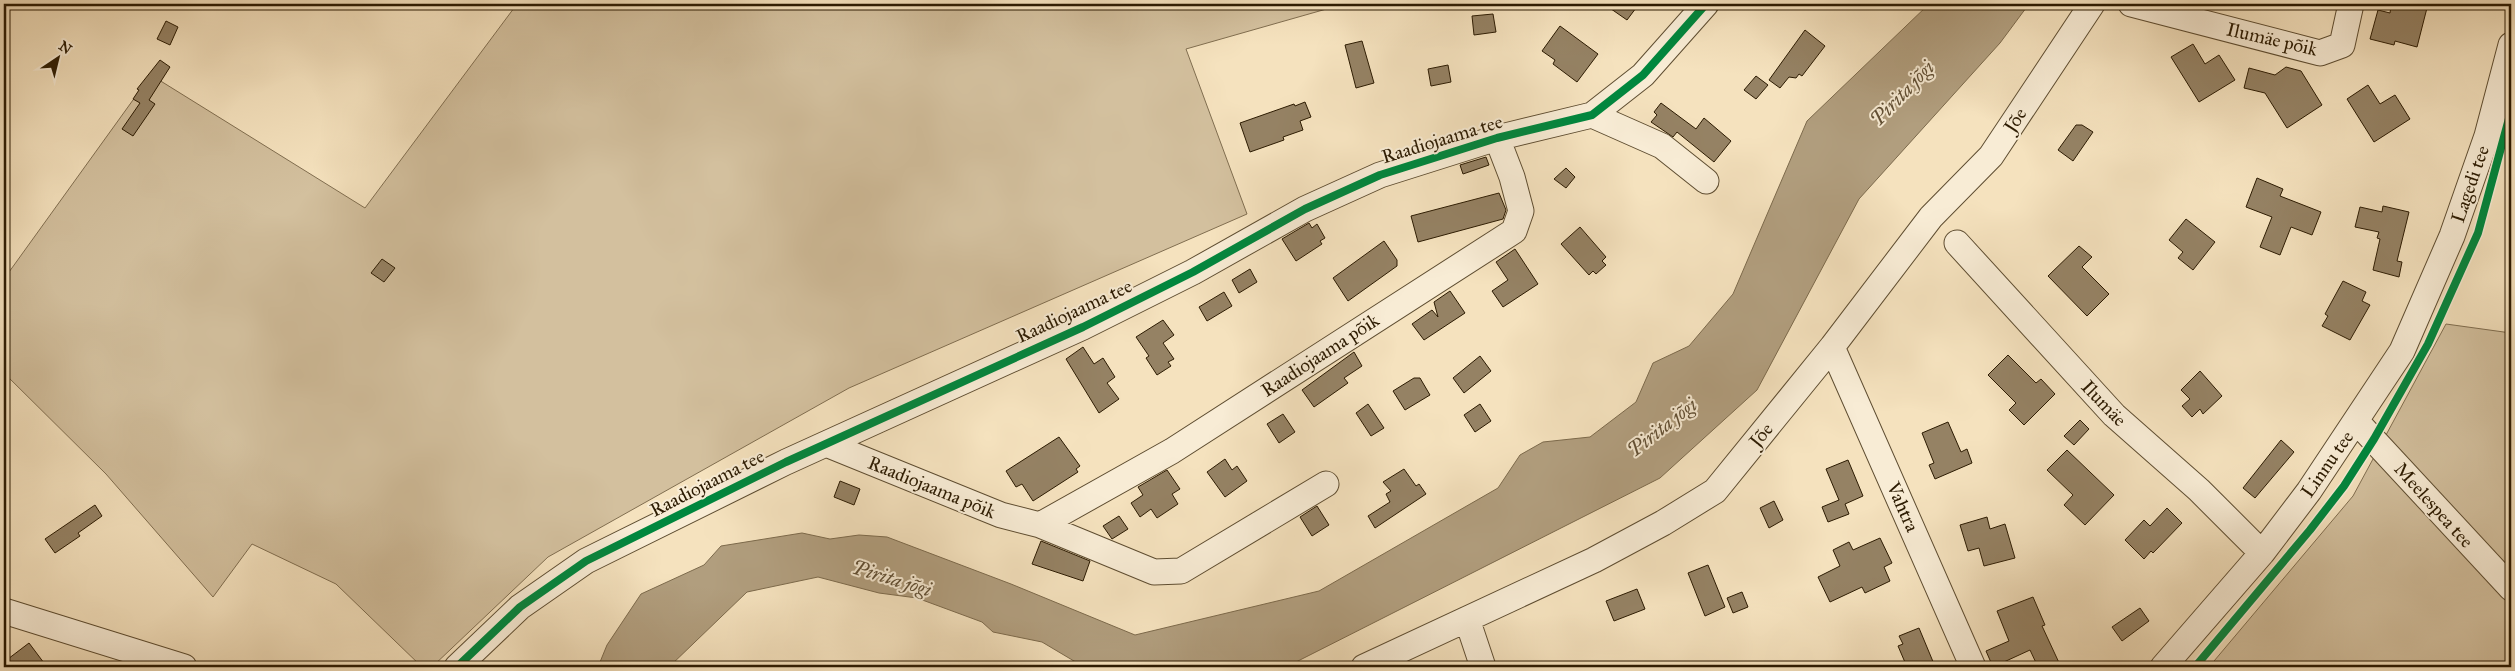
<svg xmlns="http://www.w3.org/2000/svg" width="2515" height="671" viewBox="0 0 2515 671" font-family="'IM FELL Great Primer',serif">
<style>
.green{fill:#d3c09e;stroke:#806e50}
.water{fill:#b19e7e;stroke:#7c6a4c}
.building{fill:#958264;stroke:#2c1b02}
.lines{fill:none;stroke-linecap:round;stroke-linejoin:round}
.minor-casing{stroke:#5e4d31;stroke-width:27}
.minor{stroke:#f8ecd5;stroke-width:25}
.cycleway-casing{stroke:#f8ecd5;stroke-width:11}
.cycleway{stroke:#00873e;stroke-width:8}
.labels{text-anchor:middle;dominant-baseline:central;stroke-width:4;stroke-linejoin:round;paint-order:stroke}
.street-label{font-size:19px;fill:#2c1b02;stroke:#f8ecd5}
.water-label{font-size:20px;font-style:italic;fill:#614f34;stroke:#f8ecd5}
</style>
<rect width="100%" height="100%" fill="#f5e2be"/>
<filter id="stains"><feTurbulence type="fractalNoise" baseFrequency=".004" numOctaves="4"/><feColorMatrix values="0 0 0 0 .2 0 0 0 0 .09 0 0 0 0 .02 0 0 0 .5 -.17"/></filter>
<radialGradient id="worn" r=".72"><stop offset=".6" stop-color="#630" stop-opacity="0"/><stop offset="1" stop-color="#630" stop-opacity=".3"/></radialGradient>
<path class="green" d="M517,4h827l-158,45 61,165 -398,174 -301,169 -116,110h-10l-86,-83 -84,-40 -39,53 -107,-123 -102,-101v-94l147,-204 214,133z
M2446,324l65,9v334h-302l144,-171z"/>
<path class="water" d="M1929,4h100l-29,39 -141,156 -102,191 -97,88 -368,186 -25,3h-183l-42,-25 -49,-10 -11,-10 -65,-24 -38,-5 -61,-16 -71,15 -78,75h-71l9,-22 34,-51 63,-29 17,-19 81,-13 28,6 29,-4 28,2 124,47 124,51 184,-44 179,-103 22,-33 23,-13 47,-5 46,-35 17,-39 36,-17 44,-52 74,-173z"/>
<path class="building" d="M1604,4h35l-12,16z
M2398,4h30l-11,43 -22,-6 -1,4 -24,-6 8,-29 12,3 1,-7 6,2z
M1493,14l3,18 -22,3 -2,-19z
M166,21l12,6 -8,18 -13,-6z
M1560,26l38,28 -21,28 -24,-18 2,-4 -13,-9z
M1805,30l20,16 -23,30 -3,-2 -3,4 -7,-1 -9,11 -11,-8z
M1362,41l12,42 -18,5 -11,-43z
M2193,44l12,20 14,-9 16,25 -36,22 -28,-45z
M160,60l10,7 -21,33 6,4 -22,32 -11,-7 18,-26 -7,-4 6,-9 -2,-1z
M1448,65l3,17 -20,4 -3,-17z
M2286,67l15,4 21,34 -35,23 -22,-35 -21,-5 5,-20 26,7z
M1756,76l12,9 -12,14 -12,-9z
M2368,85l12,19 15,-9 15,24 -36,23 -27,-43z
M1305,102l6,15 -11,4 3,9 -20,7 1,3 -34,12 -10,-29 54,-19 1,2z
M1661,103l35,26 8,-11 27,23 -17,21 -37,-30 -4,5 -22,-15 6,-7 -3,-3z
M2076,125h6l11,7 -20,29 -15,-11z
M1486,157l3,8 -26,9 -3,-9z
M1566,168l9,9 -9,11 -12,-9z
M2257,178l26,11 -3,7 41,16 -9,23 -21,-8 -11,28 -20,-8 12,-30 -26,-10z
M1499,193l7,17 -3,9 -85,23 -7,-26z
M2383,206l26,6 -12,49 5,1 -3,15 -26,-7 7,-31 -3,-1 2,-6 -24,-5 5,-20 22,5z
M2186,219l29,23 -22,28 -15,-12 5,-6 -14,-12z
M1309,223l3,5 5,-4 8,14 -5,3 2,3 -26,17 -14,-22z
M1580,227l26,30 -4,4 4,4 -10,9 -3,-3 -4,4 -28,-31z
M1384,241l13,19v6l-49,35 -15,-23z
M2079,246l13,11 -10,10 27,27 -22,22 -39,-40z
M1515,249l23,35 -35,23 -11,-16 16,-11 -12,-18z
M382,259l13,9 -11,14 -13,-9z
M1250,269l7,13 -18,11 -7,-13z
M2343,281l23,11 -4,9 8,4 -20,35 -28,-14 6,-10 -3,-2z
M1450,291l15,22 -41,27 -12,-16 20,-14 6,7 -4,-15z
M1224,292l8,14 -25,15 -8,-14z
M1163,320l11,15 -11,8 11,16 -6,3 3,4 -14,9 -11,-17 3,-2 -13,-19z
M1083,347l11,17 9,-6 12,19 -8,6 12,16 -20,14 -33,-54z
M1354,352l8,14 -18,12 4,5 -34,24 -12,-17z
M2008,355l28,28 5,-4 14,15 -31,31 -15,-15 7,-7 -28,-28z
M1480,356l11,15 -27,22 -11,-15z
M2200,371l22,25 -19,18 -3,-5 -8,8 -10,-11 8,-7 -9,-9z
M1414,378h6l10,17 -25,15 -12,-19z
M1368,404l16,24 -13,8 -15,-23z
M1480,404l11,17 -16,11 -11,-17z
M1283,414l12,18 -16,11 -12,-19z
M2080,420l9,9 -15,16 -10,-9z
M1948,422l13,30 6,-3 5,14 -37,16 -6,-14 5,-2 -12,-30z
M1059,437l21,29 -4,3 2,3 -45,29 -11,-17 -6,3 -10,-16z
M2281,440l13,12 -39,46 -12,-10z
M2067,450l47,45 -29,30 -21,-20 9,-10 -26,-25z
M1225,459l7,11 5,-4 10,15 -22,16 -18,-25z
M1848,460l15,36 -18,8 4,10 -21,8 -6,-15 17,-7 -13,-31z
M1404,469l12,17 3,-2 7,10 -51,34 -7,-12 22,-14 -4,-8 5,-3 -8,-9z
M1167,470l13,19 -8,5 6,10 -21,14 -6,-9 -11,8 -9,-14 12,-8 -5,-8z
M840,481l20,8 -6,16 -20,-8z
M1774,501l9,19 -14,8 -9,-20z
M95,505l7,11 -24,17 2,3 -25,17 -10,-14z
M1317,506l12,19 -17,11 -12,-19z
M2167,508l15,15 -29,30 -2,-2 -7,8 -19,-19 19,-20 6,6z
M1119,516l9,13 -16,10 -9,-13z
M1987,517l3,12 15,-5 10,34 -31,8 -5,-18 -11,3 -8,-26z
M1880,538l12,25 -8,4 6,14 -25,12 -3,-6 -32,15 -12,-25 22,-11 -7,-16 16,-8 4,8z
M1041,541l49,20 -7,20 -51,-17z
M1708,565l17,42 -20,9 -17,-43z
M1637,589l8,20 -31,12 -8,-20z
M1742,592l6,15 -15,6 -6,-15z
M2033,597l12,28 -3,1 19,41h-23l-8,-17 -37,17 -7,-16 23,-10 -12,-30z
M2140,608l9,13 -27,20 -10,-14z
M1919,628l15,36 -8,3h-19l-9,-21 5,-2 -4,-8z
M29,643l18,24h-43v-5z"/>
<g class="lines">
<defs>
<path id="minor" d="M2131,4l189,49 22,-8 9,-41
M1592,115l70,31 44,35
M1957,243l157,172 85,75 63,63
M1832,347l141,320
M2357,422l154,166
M826,444l175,71 39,10 132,-74 342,-220 7,-20 -9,-34 -15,-39
M1040,525l114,47 27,-1 145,-87
M4,611l180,56
M1467,619l16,48
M457,667l63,-60 66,-46 200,-99 297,-135 110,-55 112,-63 75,-34 117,-37 95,-23 51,-40 63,-71
M1364,667l230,-107 69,-37 52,-32 117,-144 99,-130 60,-61 101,-152
M2163,667l99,-114 47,-62 93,-140 50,-115 35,-100 24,-91"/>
</defs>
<use href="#minor" class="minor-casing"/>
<use href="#minor" class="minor"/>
<defs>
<path id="cycleway" d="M457,667l63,-60 66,-46 200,-99 297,-135 110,-55 112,-63 75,-34 117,-37 95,-23 51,-40 63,-71
M2195,667l115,-137 34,-44 30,-47 54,-95 50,-111 33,-122"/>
</defs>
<use href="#cycleway" class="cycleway-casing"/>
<use href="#cycleway" class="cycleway"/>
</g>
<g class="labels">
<g class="street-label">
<text transform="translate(2272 39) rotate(13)">Ilumäe põik</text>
<text transform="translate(2015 120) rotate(-57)">Jõe</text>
<text transform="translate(1442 139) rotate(-17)">Raadiojaama tee</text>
<text transform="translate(2470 184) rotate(-71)">Lagedi tee</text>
<text transform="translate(1074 311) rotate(-25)">Raadiojaama tee</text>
<text transform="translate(1320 355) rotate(-33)">Raadiojaama põik</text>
<text transform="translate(2104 403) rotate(46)">Ilumäe</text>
<text transform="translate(1761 435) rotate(-51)">Jõe</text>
<text transform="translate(2327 464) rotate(-55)">Linnu tee</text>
<text transform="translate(707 483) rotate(-27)">Raadiojaama tee</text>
<text transform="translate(932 487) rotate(22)">Raadiojaama põik</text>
<text transform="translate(2434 505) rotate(48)">Meelespea tee</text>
<text transform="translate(1903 507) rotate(66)">Vahtra</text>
</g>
<g class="water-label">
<text transform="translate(1902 93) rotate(-46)">Pirita jõgi</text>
<text transform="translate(1662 427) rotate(-38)">Pirita jõgi</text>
<text transform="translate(892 578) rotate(17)">Pirita jõgi</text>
</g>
</g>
<rect width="2515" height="671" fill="none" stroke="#f5e2be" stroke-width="20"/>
<rect x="5" y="5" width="2505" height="661" fill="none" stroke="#2c1b02" stroke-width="2.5"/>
<rect x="10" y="10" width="2495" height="651" fill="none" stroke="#2c1b02"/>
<g transform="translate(58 58) rotate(35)" stroke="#f8ecd5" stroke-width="4" paint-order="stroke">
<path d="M0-4L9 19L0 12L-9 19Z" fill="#2c1b02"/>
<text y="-8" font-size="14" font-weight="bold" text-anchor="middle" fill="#2c1b02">N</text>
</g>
<rect width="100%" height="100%" filter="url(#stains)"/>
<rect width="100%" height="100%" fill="url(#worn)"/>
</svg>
